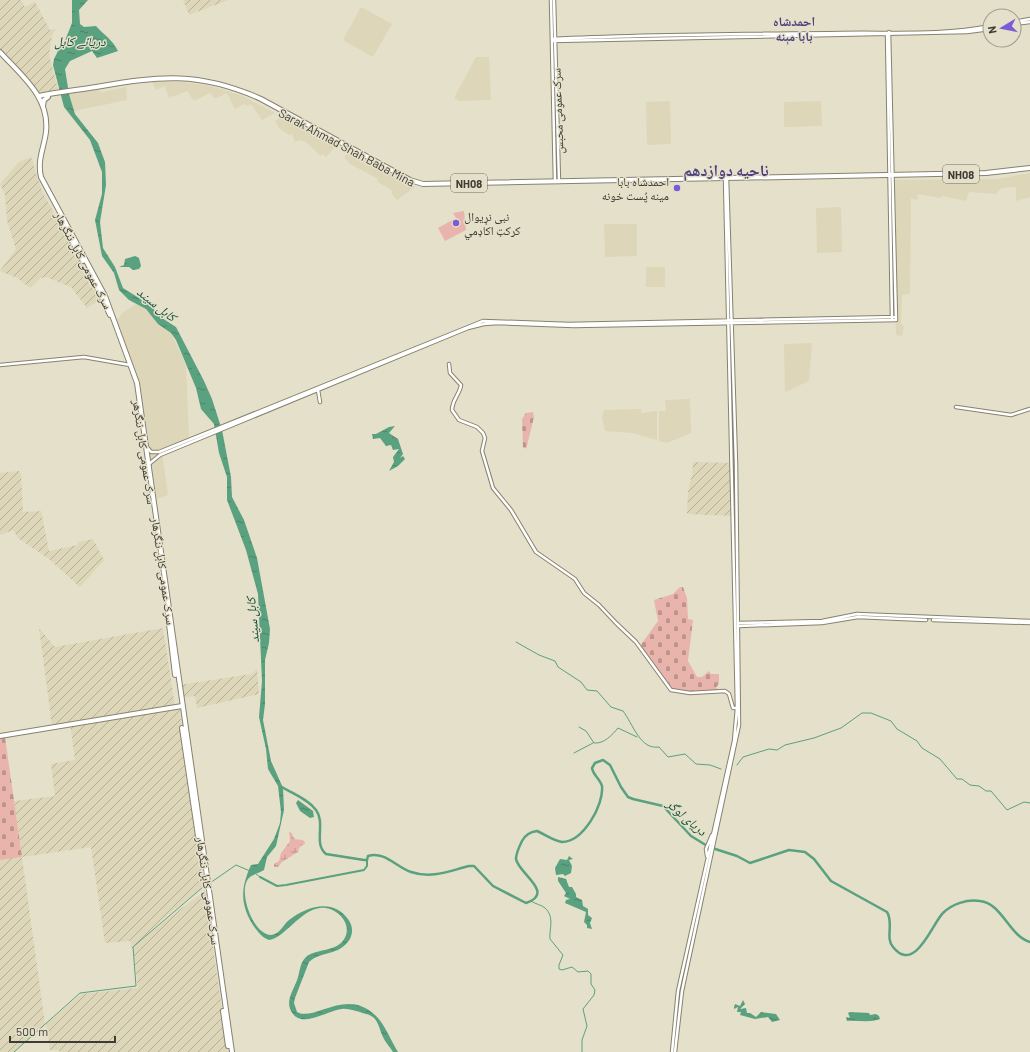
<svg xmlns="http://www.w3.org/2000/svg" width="1030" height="1052" viewBox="0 0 1030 1052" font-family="Barlow,'Noto Naskh Arabic',sans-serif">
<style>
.built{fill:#ddd6b9}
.industrial{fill:url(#industrial-furrows)}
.green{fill:#e9b4ab}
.wetland{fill:url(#wetland-marsh)}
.cemetery{fill:url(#cemetery-stones)}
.water{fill:url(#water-ripples)}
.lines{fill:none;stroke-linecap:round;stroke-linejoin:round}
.stream{stroke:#59a17f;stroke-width:1}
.canal{stroke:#59a17f;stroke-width:2}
.river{stroke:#59a17f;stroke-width:2.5}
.secondary-casing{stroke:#87826e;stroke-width:4.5}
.highway-casing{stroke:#87826e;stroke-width:6}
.secondary{stroke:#fff;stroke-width:2.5}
.highway{stroke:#fff;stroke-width:4}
.poi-dot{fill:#7b5cd6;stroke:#e5e0ca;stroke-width:1.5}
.labels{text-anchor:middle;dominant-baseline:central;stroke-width:3;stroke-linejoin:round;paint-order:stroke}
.shield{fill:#e5e0ca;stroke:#6f6c60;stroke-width:1}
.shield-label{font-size:11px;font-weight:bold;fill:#3d3b33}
.street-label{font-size:12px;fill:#3d3b33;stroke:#e5e0ca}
.poi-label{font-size:12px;fill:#3d3b33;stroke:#e5e0ca;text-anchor:end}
.neighbourhood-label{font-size:13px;font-weight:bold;fill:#4d407d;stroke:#e5e0ca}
.water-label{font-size:13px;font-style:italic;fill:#124c35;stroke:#e5e0ca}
.district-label{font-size:16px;font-weight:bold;fill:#4d407d;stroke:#e5e0ca}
</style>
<defs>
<pattern id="industrial-furrows" width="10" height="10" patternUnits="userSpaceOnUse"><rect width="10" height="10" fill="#ddd6b9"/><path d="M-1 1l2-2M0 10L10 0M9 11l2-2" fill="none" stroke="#b4af97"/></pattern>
<pattern id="wetland-marsh" width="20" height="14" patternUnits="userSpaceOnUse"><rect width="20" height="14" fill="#e9b4ab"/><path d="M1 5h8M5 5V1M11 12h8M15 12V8" fill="none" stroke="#be948c"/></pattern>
<pattern id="cemetery-stones" width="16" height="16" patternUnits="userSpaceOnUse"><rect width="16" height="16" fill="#e9b4ab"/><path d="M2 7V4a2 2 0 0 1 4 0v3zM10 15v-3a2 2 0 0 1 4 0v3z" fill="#be948c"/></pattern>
<pattern id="water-ripples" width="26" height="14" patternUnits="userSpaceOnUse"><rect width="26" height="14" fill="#59a17f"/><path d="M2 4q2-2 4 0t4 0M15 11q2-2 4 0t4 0" fill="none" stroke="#4b8469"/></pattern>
</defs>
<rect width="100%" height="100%" fill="#e5e0ca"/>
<path class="built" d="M361,7l31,17 -19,33 -30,-17z
M476,57h13l2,43 -32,1 -5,-3z
M152,82h30l29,4 32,10 32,17 -13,7 -11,-16 -4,2 -2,-2 -10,5 -8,-16 -10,5h-3l-4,-5 -16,8 -7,-10 -18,7 -4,-12 -9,4z
M126,87l1,13 -53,11 -5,-18 29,-4 3,3z
M670,101l1,43 -24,1 -1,-43z
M821,101l1,25 -38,1v-25z
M282,116l44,24 11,5 -11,12 -3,-3 -2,2 -15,-14 -7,-2 -4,2 -3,-8 -3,1 -10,-7 -4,-7z
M349,152l36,18 30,17 -18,13 -6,-7 2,-2 -12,-7 -4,-3 1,-2 -28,-15 -6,-7z
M1030,173v24l-14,4v-14l-15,1 -5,6 -27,-2 -3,9 -24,-5 -1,2 -23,-4 -1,6 -6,-2 -1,96 -8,1 -1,29 3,2 -2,10 -6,-1 -4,-155 105,-1z
M841,207l1,45 -25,1 -1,-45z
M604,224h33v32l-32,1z
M646,267h19v20h-19z
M138,303l14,12 8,10 11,8 15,32 3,73 -4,8 -23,6 6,43 -11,4 -17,-116 -25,-65h4l3,-5z
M812,343l-3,38 -24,11 -1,-48z
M690,399l1,34 -24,10 -8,-2v-30h7l-1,-11z
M641,409v4l16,-2v29l-25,-7 -27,-2 -3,-13 2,-8z"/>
<path class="industrial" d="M0,0h21l4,7 10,-5 15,28 6,-1 -4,6 -3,20 10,37 -20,4 -39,-44z
M183,0h45l-39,15z
M31,157l11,34 59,108 -14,9 -16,-21 -25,-10 -5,1 -11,10 -13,-10 -17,-7 16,-22 -9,-28 -2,-26 -5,-11 19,-22z
M693,462l40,1 1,53 -47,-2 1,-22 3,-14 1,-1z
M19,471l2,3 2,38 18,-1 8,40 29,-6v-3l15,-3 11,21 -24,27 -31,-28 -31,-21 -5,-8 -13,5v-62z
M39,628l16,19 108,-19 12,79 4,-1 26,179 -41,33 -31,30 38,-32 34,-25 23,161h-168l-1,-2h-9l-4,-26 35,-30 57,-6 -5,-40h-2l-1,-7 -25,2 -14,-96 -69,10 23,167 -31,28h-14v-192l22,-3 -8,-56 41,-5 -4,-32 24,-4 -5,-37 -18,3z
M257,669l2,25 -62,14 -2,-12 -13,2 -3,-13 73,-11z"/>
<path class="green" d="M464,211l2,19 -21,11 -7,-13 18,-10 -3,-5z"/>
<path class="wetland" d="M289,832l3,1c2,8 4,6 11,7l2,3 -6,5 -1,4 -16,10 -4,5h-4v-3l5,-3 2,-8 9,-12z"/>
<path class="cemetery" d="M533,412l1,5 -8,33v-2h-3l-1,-29 4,-6z
M680,587h3l4,11 1,21 5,1 -5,41 9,16h5l7,-6 2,3h8v9l-3,5 6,4 -11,2 -40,-4 -31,-44 18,-25 -4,-21 19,-6z
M0,736l5,1 17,120 -22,3z"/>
<path class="water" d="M72,0h16l-9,10 1,14 4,3 12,-1c8,9 17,14 22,25l-21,7 -5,-7 -22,10 -5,8 4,25 6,20 23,29 7,19 1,23 -6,37 3,26 12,19 8,21 24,15 18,17 11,7 28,54 8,18 10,31 9,47 1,20 12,23 13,38 13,71 -1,14 -4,17v44l-2,16 8,41 12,27 1,22 -8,36 -9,11 -3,13c-5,3 -13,5 -16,9 -10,13 5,56 23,56 9,-1 12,-10 18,-15 18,-14 44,-22 59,-1 5,7 5,13 2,20 -12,18 -28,11 -41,23l-14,36 -1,5 3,9c17,10 49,-25 78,3 10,9 16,26 23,37h-5c-3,-5 -8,-10 -10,-15 -3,-6 -4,-14 -9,-19 -4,-4 -10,-4 -14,-6 -6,-1 -12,-4 -18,-3 -14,1 -38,19 -49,5 -10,-13 2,-25 5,-37 2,-7 2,-14 8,-20 9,-8 26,-5 36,-15 14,-16 -5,-36 -22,-34 -21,3 -34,29 -51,32 -6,-2 -10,-7 -14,-12 -15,-22 -15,-39 -4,-63l7,-1 16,-25 6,-16 1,-11 -3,-26 -10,-17 -2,-20 -7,-32 3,-36 -4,-87 -12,-44 -19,-50v-23l-8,-24 -5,-29 -13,-15 -5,-21 -20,-48 -5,-7 -13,-9 -12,-15 -17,-9 -10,-10 -5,-17 -12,-17 -7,-36 7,-26v-22l-12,-32 -26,-33 -11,-42 1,-6 4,-8 4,-3 10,-25z
M135,256l4,2 2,8 -2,3 -6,1 -4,-3h-10l5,-2 1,-6z
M395,426l-6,7 9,6 5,15 -3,4 3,-2 2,3 -7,7 -9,5 5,-9 -1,-5 6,-8 -6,1 -2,-5 -5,1 -6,-8 -7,1 -1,-5h4l13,-7z
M298,800l15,11 1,6 -4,1 -10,-7 -4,-8z
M569,856l4,3 -4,1 3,6 -1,7 -6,3 -2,-2 -7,1 -1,-7 5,-9 7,1z
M558,877l8,2 3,8h3l4,7v3l6,3 1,6 5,3v6l4,3 -2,5 2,6 -5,-1v-3l-3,-3 2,-10 -21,-9 1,-3 4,-1 -6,-3 2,-3 -8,-12z
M743,1000l2,4 -5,5 6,-1 1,5h3l6,4 5,-5 15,2 4,6 -8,2 -4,-5 -13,2 -15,-4 1,-3h-4l1,-5 -4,2v-2l1,-3 5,2z
M850,1012l19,1 1,2 6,-1 3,2 1,3c-10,4 -22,1 -33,2l-1,-4 4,1 -2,-5z"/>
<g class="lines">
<path class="stream" d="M516,642l23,13 16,6 3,6 23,15 6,8 10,1 14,16 12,4c10,13 17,39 36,36l9,10 17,-3 11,10 14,1 11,4
M579,727l7,4 8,12c10,1 18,-8 24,-15l19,9
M574,753l19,-10
M737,765l6,-8 26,-8 8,1 8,-5 29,-7 27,-10 21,-15h9l20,8 6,8 20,12 5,7 18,11 17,20h5l8,6 9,1 7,5h5l16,19 17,-8 6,1
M256,874l4,3
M210,883l26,-18 14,6
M531,901c4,3 11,4 14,7 10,9 4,21 5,31l13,16 -4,10v4l3,1 10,-3 6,5 10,-1 3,3v10l4,6 -1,5 -11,14 4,17 -5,14v12
M14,1052l66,-59 56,-7 -3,-39 70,-60"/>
<path class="canal" d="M260,877l17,9 9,-1 78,-15 3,-4v-6"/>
<path class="river" d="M282,787c11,7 26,12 34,23 10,13 -3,34 10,44l38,6h3l1,-4c17,-5 28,11 43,16 21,7 38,-1 58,-6h5l19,20 33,17c30,-10 -8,-30 -10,-44 0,-6 3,-12 6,-18 3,-6 8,-9 15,-10 7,3 17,10 25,11 21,0 42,-37 40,-56 -2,-7 -9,-11 -10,-18l3,-5 8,-3 7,5 11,22 7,10 5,2 30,7 28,30 18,11 28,9 13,7 39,-13 16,2 9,7 17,22 56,31c7,11 -2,26 6,35 22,28 40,-25 50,-34 9,-9 24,-14 37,-12 22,2 29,35 50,41"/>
<defs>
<path id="secondary" d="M551,0l4,182
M554,0l5,182
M1014,22l16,-3
M1014,24l16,-2
M887,33l5,285
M552,39c97,-5 194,-5 290,-6 49,-1 100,3 148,-7
M552,41l415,-9 23,-3
M449,364l1,9 11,12c-1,9 -9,15 -9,25l7,10 18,7 6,6 2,5 -3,13 11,37 18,22 25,42 39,27 9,14 15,12 17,18 20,19 35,48 19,3 35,-2 4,3 4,14h4
M0,365l84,-8 46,8
M318,390l2,12
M956,407l55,8 19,-6
M147,447l4,5h8l324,-131 86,3 327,-7
M149,464l11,-9 308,-127 16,-4 14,-1 76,3 322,-6 -7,-288
M933,620l97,3
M739,623l83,-2 35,-7 173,7
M739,626l83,-3 36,-6 68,3
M707,856l-1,-7 6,-14
M672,1052l6,-61 56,-250 3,-33 -12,-530
M675,1052l7,-61 57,-266 -3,-262 -9,-285"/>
<path id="highway" d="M0,52c21,23 50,45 46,80 -2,16 -9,28 -5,45l64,119 32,87 95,669
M39,96c19,-4 38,-6 57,-9 64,-11 103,-16 165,12l149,81 13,4 563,-11 44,-5
M43,106l1,-6 4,-3
M61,221l22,40
M93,279l17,36
M167,607l8,68
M182,728l16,108
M0,736l182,-30
M223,1011l5,35"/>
</defs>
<use href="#secondary" class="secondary-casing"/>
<use href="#highway" class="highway-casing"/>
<use href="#secondary" class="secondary"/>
<use href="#highway" class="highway"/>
</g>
<g class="poi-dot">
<circle cx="677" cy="188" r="4"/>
<circle cx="456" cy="223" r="4"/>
</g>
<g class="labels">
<g class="shield">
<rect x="943" y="165" width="36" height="18" rx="3"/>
<rect x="451" y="174" width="36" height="18" rx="3"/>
</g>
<g class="shield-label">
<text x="961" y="174">NH08</text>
<text x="469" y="183">NH08</text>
</g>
<g class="street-label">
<text transform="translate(557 111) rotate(-92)">سرک عمومی محبس</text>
<text transform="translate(347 147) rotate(28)">Sarak Ahmad Shah Baba Mina</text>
<text transform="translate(84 260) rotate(62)">سرک عمومی کابل ننگرهار</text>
<text transform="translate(145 452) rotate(82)">سرک عمومی کابل ننگرهر</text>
<text transform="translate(164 571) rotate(82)">سرک عمومی کابل ننگرهار</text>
<text transform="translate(209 891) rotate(82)">سرک عمومی کابل ننگرهار</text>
</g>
<g class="poi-label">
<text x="669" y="181">احمدشاه بابا<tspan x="669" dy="14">مینه پُست خونه</tspan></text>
<text x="464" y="216" text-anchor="start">نبی نړیوال<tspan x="464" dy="14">کرکټ اکاډمي</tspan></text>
</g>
<g class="neighbourhood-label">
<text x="794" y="21">احمدشاه<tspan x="794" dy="15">بابا مېنه</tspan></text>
</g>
<g class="water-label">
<text x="80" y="41">دریائے کابل</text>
<text transform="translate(157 304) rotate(39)">کابل سيند</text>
<text transform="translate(252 620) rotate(-95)">کابل سيند</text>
<text transform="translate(687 817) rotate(41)">دریای لوگر</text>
</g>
<g class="district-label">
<text x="726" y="169">ناحیه دوازدهم</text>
</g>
</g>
<g transform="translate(1002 28) rotate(260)"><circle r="19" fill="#e5e0ca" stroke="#a29e8e"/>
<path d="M0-3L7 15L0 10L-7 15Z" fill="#7b5cd6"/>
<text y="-6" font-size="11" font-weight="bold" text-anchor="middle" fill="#3d3b33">N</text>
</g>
<path d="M10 1036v6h105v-6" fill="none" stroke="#3d3b33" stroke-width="2"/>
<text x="16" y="1036" font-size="12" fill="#3d3b33" stroke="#e5e0ca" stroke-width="3" paint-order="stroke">500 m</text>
</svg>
